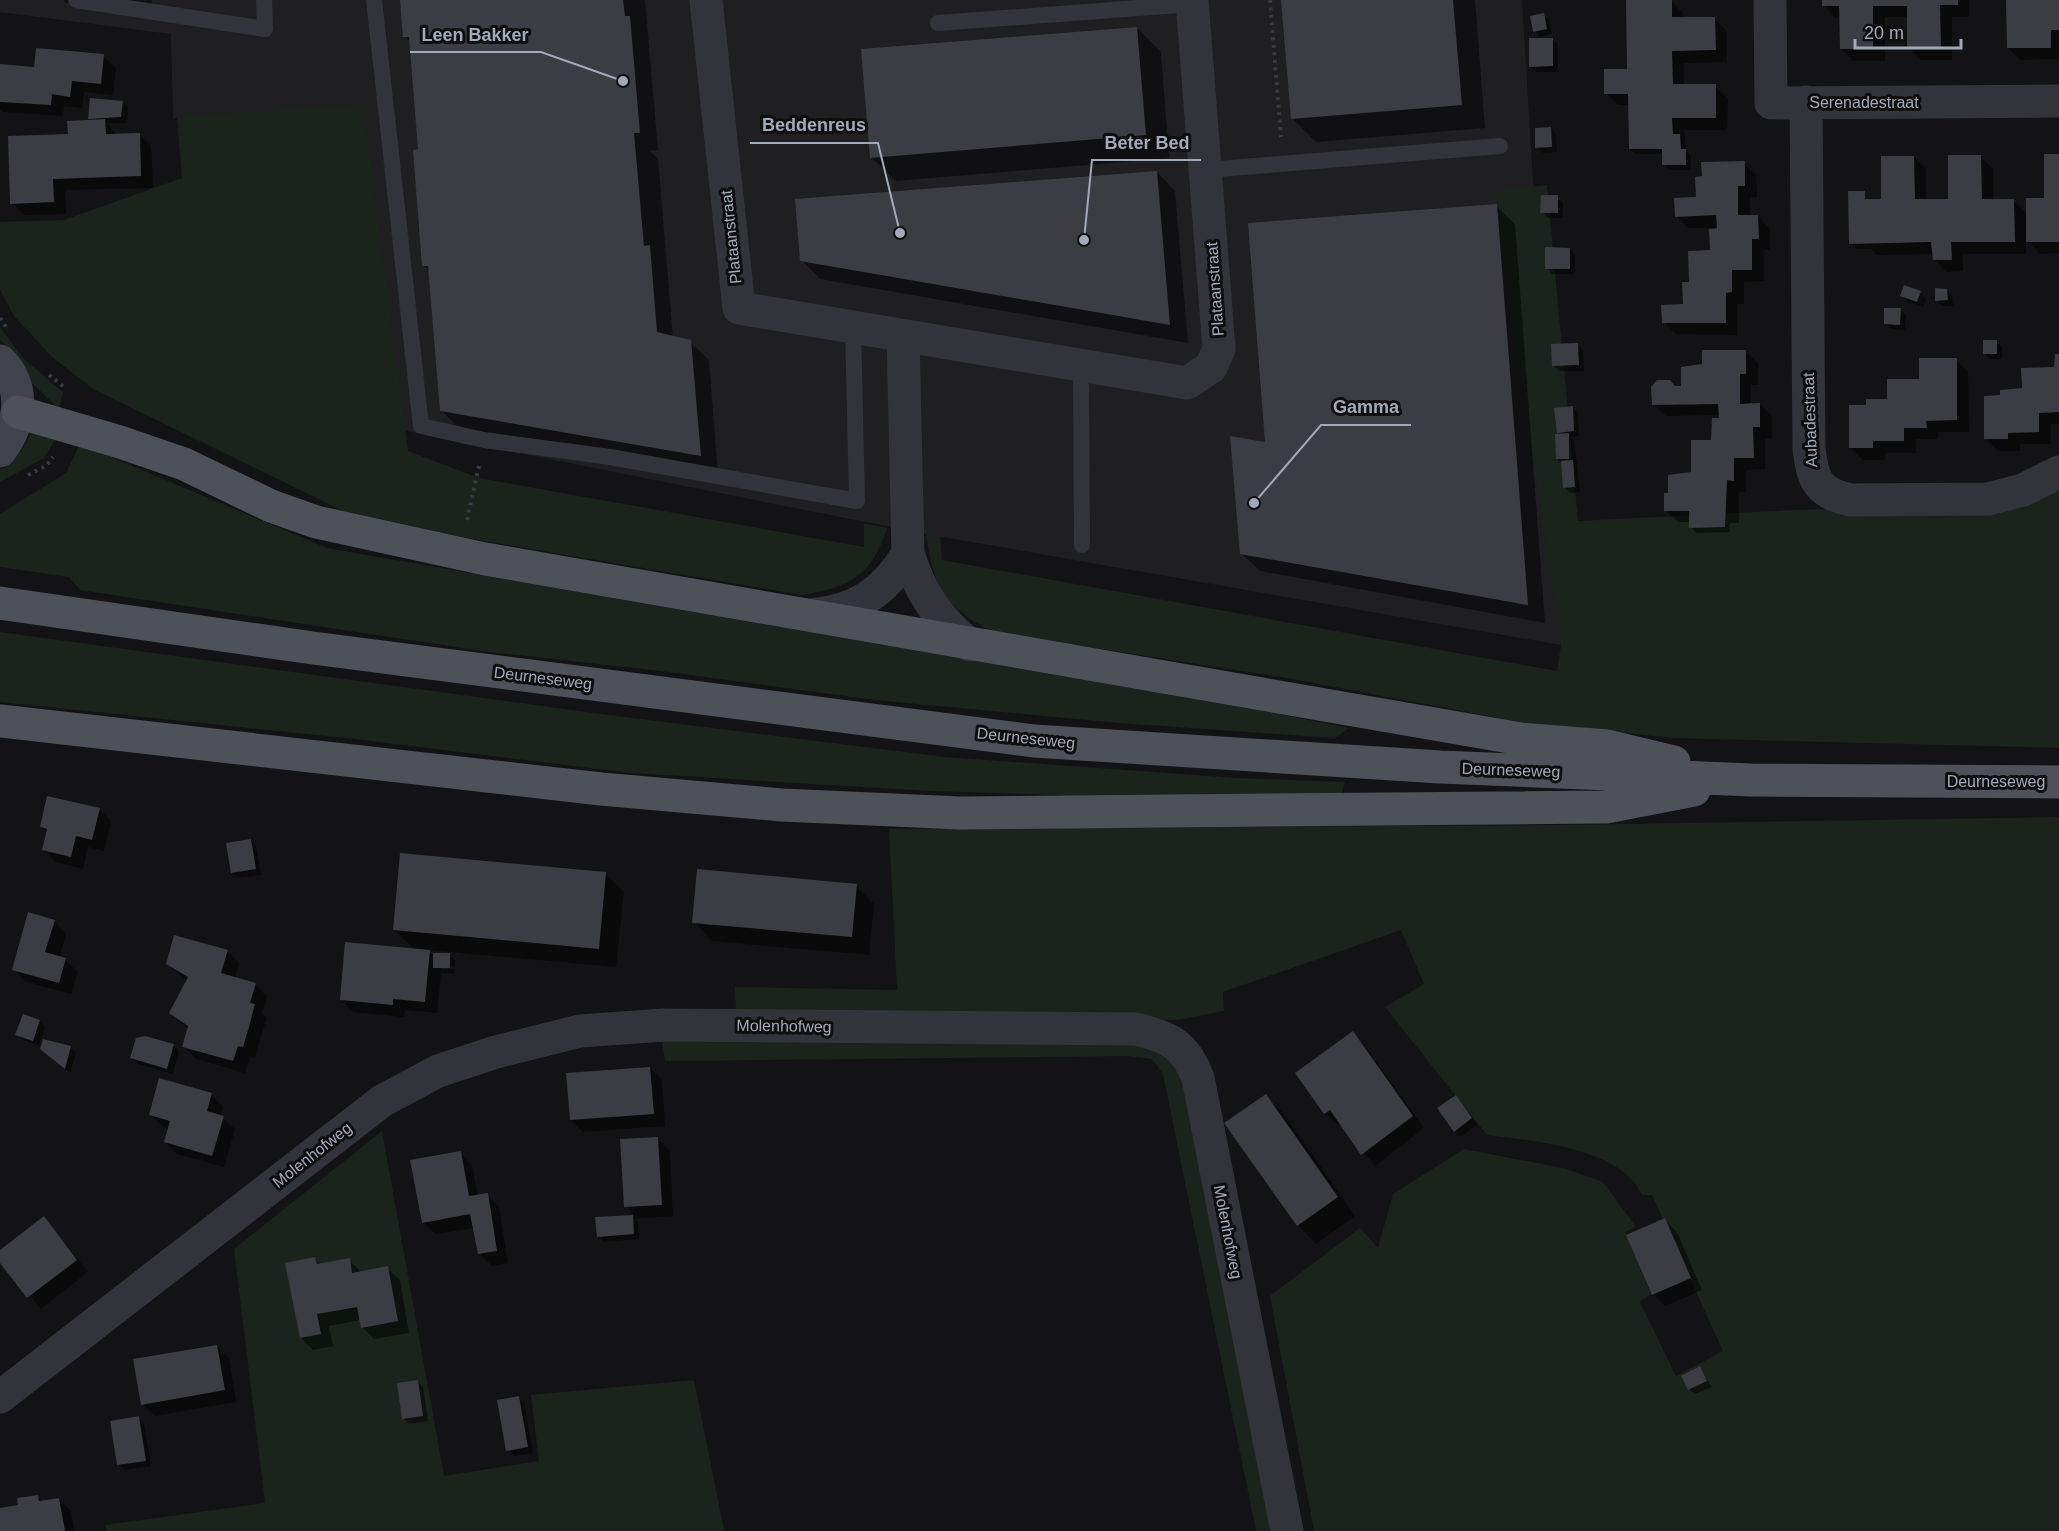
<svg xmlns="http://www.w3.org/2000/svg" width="2059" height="1531" viewBox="0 0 2059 1531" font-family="Arial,sans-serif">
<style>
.built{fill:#1f1f22}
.green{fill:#1b231c}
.shadow{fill:#0007}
.building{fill:#3c3d42}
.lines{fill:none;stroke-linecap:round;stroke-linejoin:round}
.path{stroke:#393b41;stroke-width:4;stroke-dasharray:3 4.5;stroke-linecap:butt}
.lane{stroke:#33343a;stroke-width:16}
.street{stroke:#33343a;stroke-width:33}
.secondary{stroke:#41434a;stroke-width:33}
.primary{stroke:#4f5159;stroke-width:33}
.labels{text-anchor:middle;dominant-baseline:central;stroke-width:6;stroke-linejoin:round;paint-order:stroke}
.street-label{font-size:16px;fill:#a3a9b6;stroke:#0e0e0f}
.leader{fill:none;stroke:#a3a9b6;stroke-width:2}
.callout-dot{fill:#a3a9b6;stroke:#0e0e0f;stroke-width:2}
.callout-label{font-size:18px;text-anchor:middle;font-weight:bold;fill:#a3a9b6;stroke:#0e0e0f;stroke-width:6;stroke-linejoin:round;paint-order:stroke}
</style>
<rect width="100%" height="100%" fill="#131315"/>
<path class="built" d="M0,0h1522l39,645 -635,-111 -538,-107 -29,-317 -186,8 -2,-84 -171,-22z"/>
<path class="green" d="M363,104l45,347 71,27 385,69v-24l23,5c-15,48 -37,59 -85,67l-335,-57 -124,-27 -250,-122 -41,-32 -38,-41 -14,-26v-68l64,-2 118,-42 -5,-61z
M1547,185l31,336 216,-11 214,-6 51,-20v264l-385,-10 -143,-14 -244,-46 -294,-46c-48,-24 -60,-45 -67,-98l14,2 2,24 615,111 4,-26 -68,-455z
M0,327l23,31 40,34 -4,17 -28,-27 -15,-28 -16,-14z
M32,431l24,7 -12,20 -44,24v-12c16,-7 25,-24 32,-39z
M80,444l247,104 446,78 304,48 272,54 -14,10 -216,-15 -244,-23 -214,-29 -172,-19 -409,-62 -11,-13 -69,-10v-53l66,-41z
M0,632l601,82 344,43 292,21 108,4 -4,13 -183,3 -228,-7 -300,-18 -275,-34 -355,-37z
M2059,817v714h-745l-44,-235 90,-68 18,20 15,-54 71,-45 99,19 40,14 33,45 -11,5 26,62 -11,8 36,74 47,-25 -71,-156h-10c-21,-48 -109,-54 -155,-60l-102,-128 39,-23 -23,-54 -178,62 1,19 -47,9 -441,-4 -1,-29 162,3 -8,-161 670,-4z
M662,1040h469l32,13 17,17 96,461h-20l-93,-457 -11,-15 -24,-3 -463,5z
M382,1131l62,345 95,-15 -8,-66 163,-15 30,151h-617l-2,-6 160,-22 -31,-254z"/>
<path class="shadow" d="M63,0h89l-2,15 -84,-12z
M402,0h243l13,150 -8,1 8,8 15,179 17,4 19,18 9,114 -258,-45 -19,-19 -11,-139 -6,-5 -4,-115 -10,-109 -5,-6z
M1283,0h192l10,128 -169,14 -24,-24z
M1823,0h146v17h-17v43h-31l-12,-12 -1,-31h-23v44h-32l-12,-12v-32l-6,1 -12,-13z
M2008,0h51v59l-39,1 -12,-12z
M1671,1l12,12v6h31l13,12v31l-43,1v23h31l13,12 -1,32h-43l2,21 5,5v14h-22l-5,-6v-10h-28l-6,-5v-44h-12l-12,-12 23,-23z
M1543,14l6,6 3,14 -12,3 -5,-6z
M1137,28l24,24 8,106 -273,23 -25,-24z
M1552,39l6,6v27h-22l-5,-5z
M103,56l13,12 -3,27 -29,-3 -2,16 -18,-2 -1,10 -60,-4 -3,-3v-43l36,3z
M123,102l5,6 -1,15h-20l10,12 22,-1 12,12 2,42 -88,2 1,24 -42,1 -12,-12 57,-67 24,-15 -3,-3z
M1550,129l6,5 1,18 -14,1 -6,-6z
M2059,156v97l-19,1 -14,-15v15h-63v17l-17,1 -12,-13v-5l-57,1 -6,-6h-15l-5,-6 11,-51 6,9h15l31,-44 12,12v31h24l31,-43 12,12v31h20l15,15 17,-16z
M1744,163l12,12 1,22h-7v19h8l12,13v21h-6v31l-20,1v22h-7v31l-61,-1 -12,-12 20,-16 7,-23 20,-31 -1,-24h-22l-12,-12z
M1157,172l18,19 13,152 -368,-64 -18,-19z
M1558,197l5,6v15h-15l-6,-6z
M1496,206l19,18 30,399 -285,-52 -19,-18 25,-109z
M1570,249l5,6v19h-23l-5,-6z
M1947,290l5,6 1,10h-11l-6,-6z
M1920,293l6,5 -3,9 -15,-5 -6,-6z
M1900,310l6,5 -1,15 -14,-1 -6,-6z
M1997,342l5,5v12h-12l-6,-6z
M1577,345l6,5 1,21h-25l-6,-6z
M1745,351l13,12v22h-7v20l9,-1 12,12v22l-7,1v30l-19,1v22h-7v31h-9v9l-34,1 -5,-6v-5h-13l-13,-12 5,-16 22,-20 21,-32 7,-27 -54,1 -13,-12 23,-16h7l20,-22z
M2059,355v69h-8v20h-31v7h-22l-12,-12 16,-42 22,-7 32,-22z
M1956,359l12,13 1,60h-31v7h-22v14h-31v7h-22l-12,-12 16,-41 22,-7z
M1572,407l6,6 1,23 -8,1 3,3 6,52 -10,1 -6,-6 -1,-23 -6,-5 4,-24 -3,-3z
M99,809l12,12 -7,30 -16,-4 -5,22 -27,-7 -12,-12 4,-17 -7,-7z
M251,840l5,6 5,29 -23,3 -6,-5z
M605,874l19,18 -8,75 -189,-17 8,7 14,-2 6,5v6h-14v3h14v4h-14l-4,40 -32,-3 -1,7 -51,-5 -12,-12 74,-50 -21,-20z
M856,886l18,18 -5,51 -157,-14 -18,-19z
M54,921l12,13 -7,24 6,2 13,12 -7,22 -45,-12 -12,-12z
M227,951l12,12 -4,15 20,6 12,13 -5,16 5,5 -7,22 -5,18 -5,-1 -5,16 -49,-14 -13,-13 5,-17 -17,-16 17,-32 -21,-17z
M39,1021l6,6 -6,18 -16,-5 -6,-6z
M1353,1033l12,13 59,82 -49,38 -34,-43 -3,2 -12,-12 -29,-40z
M174,1046l5,5 -6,23 -35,-10 -6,-6z
M70,1048l6,5 -6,20 -22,-19z
M650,1068l12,12 3,46 -82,6 -12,-12z
M211,1094l12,13 -3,9 15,13 -11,38 -47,-13 -12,-12 4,-13 -6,-2 -12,-12z
M1266,1096l18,18 71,102 -39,28 -18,-19z
M1461,1103l16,22 -17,12 -5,-6z
M658,1138l12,13 3,65 -38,3 3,3 1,17 -35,3 -6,-6 -1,-18 38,-2 -9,-10z
M460,1153l12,12 6,31 9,-1 12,12 9,56 -16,3 -12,-12 -5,-26 -40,6 -12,-12z
M44,1218l44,54 -47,37 -41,-49v-8z
M1665,1220l12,12 25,58 -37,16 -12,-12z
M315,1259l6,6 28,-5 13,13 25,-5 13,12 9,53 -35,6 -12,-12 -1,-7 -32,6 4,20 -20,4 -12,-12z
M217,1346l12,12 7,44 -81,14 -13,-12z
M1699,1368l13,19 -17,7 -6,-5z
M417,1381l6,6 5,34 -19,3 -6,-6z
M518,1397l6,6 9,50 -19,3 -6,-5z
M139,1418l5,6 7,42 -26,4 -6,-6z
M37,1496l6,6 16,-3 12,12 3,20h-74v-22l20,-3z"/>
<path class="building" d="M400,0h223l2,16h5l10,117h-6l10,113 6,-1 7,87 34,8 10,116 -261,-45 -12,-145h-6l-9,-116 5,-1 -9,-112h-6z
M1281,0h172l9,105 -171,14z
M1626,0h46v17h43l1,33 -44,1 1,33h43v34h-44l1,16h7l1,15h5v16h-24v-16h-33l-1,-55h-24v-25h23z
M1822,0h136v5h-18l1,44h-34v-43h-34v43h-33l-1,-43h-17z
M2006,0h53v30h-8v18h-44z
M1544,13l3,16 -14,3 -3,-16z
M1137,27l9,108 -276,23 -9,-109z
M1529,38h24v28l-24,1z
M36,48l68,6 -3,30 -29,-3 -2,16 -18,-3 -1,11 -51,-3v-38l34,3z
M90,98l33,3 -2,16 -33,2z
M105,119l1,15 34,-1 1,43 -88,3 1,23 -44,2 -2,-68 60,-2 -1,-13z
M1551,127l1,20 -17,1v-20z
M2044,154h15v88h-33v-44h18z
M1948,155h33l1,44h32l1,43h-64l1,18h-19l-2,-18 -82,2 -1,-53h17v8h16v-43h33l1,43h33z
M1745,161v25h-7v29h20l1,24h-7v31h-20v22l-6,1v30h-64l-1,-18 22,-1 -1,-22h7l-1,-31 22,-1 -1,-21 8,-1 -1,-13 -41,2 -1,-19 22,-1 -1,-20 7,-1 -1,-14z
M1157,171l13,154 -370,-64 -5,-62z
M1541,195h17v18h-18z
M1497,204l31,401 -288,-51 -10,-118 35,6 -17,-219z
M1545,247l25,1v21h-25z
M1904,285l17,6 -4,11 -17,-6z
M1935,288l12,1 1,11 -13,1z
M1884,308h17l-1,17 -16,-1z
M1983,340h14v14h-14z
M1578,343l1,22 -27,1 -1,-22z
M1702,350h44v24h-6v30l20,-1v24h-7l1,31h-20v23l-7,-1 -2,47 -36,1v-17h-25v-18h4v-18l23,-3v-32h20l1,-22h7l-1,-14 -66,1 -1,-18 6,-7h13l5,6h6v-19l21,-3z
M2055,354h4v58l-20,1v19l-31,1v6h-24v-43l16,-1v-5l22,-2 -1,-20 33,-1z
M1919,358h38v62l-31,1 1,7h-23v13h-31v7h-24v-43h17v-6h21v-20h32z
M1573,406l1,25 -17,2 -3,-25z
M1569,433v26h-13l-1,-25z
M1573,460l2,27 -12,1 -2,-27z
M47,796l53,12 -8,32 -16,-4 -5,21 -29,-7 5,-21 -7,-2z
M251,839l5,30 -25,4 -5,-30z
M400,853l206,19 -7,77 -206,-19z
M697,869l160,15 -5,53 -160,-14z
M28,912l27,8 -10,32 21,6 -7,25 -47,-13z
M174,935l54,15 -7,23 35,10 -6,20 5,1 -6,23 -6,20 -5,-1 -5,15 -51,-14 6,-21 -19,-13 19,-36 -22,-13z
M345,942l85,8 -5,52 -32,-3v6l-53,-5z
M433,953h17v15h-17z
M23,1014l17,6 -7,21 -18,-6z
M1353,1031l60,85 -52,39 -31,-45 -6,4 -29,-41z
M145,1036l29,8 -7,25 -37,-11 6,-20z
M43,1039l28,7 -6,23 -25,-20z
M650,1067l4,47 -84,6 -4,-47z
M159,1078l53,15 -5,18 17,5 -12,40 -48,-14 6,-21 -21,-6z
M1266,1094l72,103 -41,29 -73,-103z
M1456,1095l16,23 -18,14 -17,-24z
M658,1137l4,68 -38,2 -4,-68z
M461,1151l8,45 19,-3 9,58 -19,3 -8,-40 -48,9 -12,-63z
M633,1215l1,19 -37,3 -2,-20z
M44,1216l33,44 -50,38 -27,-35v-13z
M1665,1218l26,60 -39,17 -26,-60z
M315,1257l2,7 33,-6 2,15 36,-7 10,55 -37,7 -4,-21 -40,7 4,20 -21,4 -15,-75z
M217,1345l8,45 -84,15 -8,-46z
M1700,1366l7,15 -19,9 -7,-14z
M418,1380l5,36 -21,3 -5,-36z
M519,1396l9,51 -22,4 -9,-51z
M139,1416l7,45 -29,4 -7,-44z
M38,1495l1,6 20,-3 6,33h-65v-23l18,-3 -1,-7z"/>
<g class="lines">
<path class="path" d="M1270,0l11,137
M0,318l6,9
M49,375l15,12
M28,475l18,-9 7,-9
M467,520l12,-54"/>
<path class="lane" d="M76,0l189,29 -1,-29
M374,0l47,426 63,14 126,17 247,44 -4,-174
M938,23l254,-19
M1206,170l294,-24
M1081,367l1,178"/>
<path class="street" d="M706,0l33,308 448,75 24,-16 8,-18 -27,-349
M1770,0l1,103 288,-2
M1806,102l3,347c4,32 9,44 42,51l137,-1 35,-9 36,-18
M903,336l5,217c12,40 30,66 62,92
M812,615c45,-5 73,-23 96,-62
M0,1397l382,-296 56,-30 58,-19 84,-21 84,-6 472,4c34,8 49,16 62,49l89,453"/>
<path class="secondary" d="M0,361c26,26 21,63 0,90"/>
<path class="primary" d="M18,412l102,30 64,22 87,42 45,16 169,37 1036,180 86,7 67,16
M0,603l313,45 721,93 406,26 312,13 307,2
M0,721l601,68 181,16 178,8 646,-6 88,-17"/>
</g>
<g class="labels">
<g class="street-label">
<text x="1864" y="102">Serenadestraat</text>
<text transform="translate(731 237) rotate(-96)">Plataanstraat</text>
<text transform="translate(1215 289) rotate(-94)">Plataanstraat</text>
<text transform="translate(1810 420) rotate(-92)">Aubadestraat</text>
<text transform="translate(543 678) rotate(7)">Deurneseweg</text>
<text transform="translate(1026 738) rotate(6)">Deurneseweg</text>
<text transform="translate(1511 770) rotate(2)">Deurneseweg</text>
<text x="1996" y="781">Deurneseweg</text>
<text transform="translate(784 1026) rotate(1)">Molenhofweg</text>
<text transform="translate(312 1155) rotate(-38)">Molenhofweg</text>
<text transform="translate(1228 1232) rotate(79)">Molenhofweg</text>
</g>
</g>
<path class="leader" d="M623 81L541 52H410M900 233L878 143H750M1084 240L1092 160H1201M1254 503L1321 425H1411"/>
<g class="callout-dot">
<circle cx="623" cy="81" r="6"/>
<circle cx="900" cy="233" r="6"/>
<circle cx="1084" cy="240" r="6"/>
<circle cx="1254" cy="503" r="6"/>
</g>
<g class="callout-label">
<text x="475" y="41">Leen Bakker</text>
<text x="814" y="131">Beddenreus</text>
<text x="1147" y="149">Beter Bed</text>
<text x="1366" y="413">Gamma</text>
</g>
<path d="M1855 39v9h106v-9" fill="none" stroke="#a3a9b6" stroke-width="3"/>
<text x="1864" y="39" font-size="18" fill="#a3a9b6" stroke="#0e0e0f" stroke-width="4.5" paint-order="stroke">20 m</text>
</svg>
